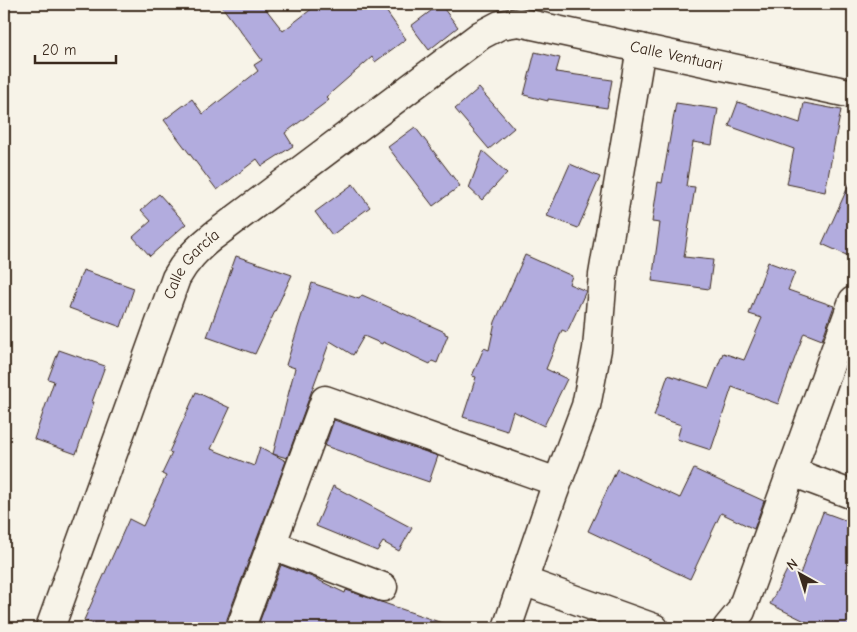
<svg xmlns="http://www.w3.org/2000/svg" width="857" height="632" viewBox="0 0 857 632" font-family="'Comic Neue',sans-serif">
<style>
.building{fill:#b2acde;stroke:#3b2a1e}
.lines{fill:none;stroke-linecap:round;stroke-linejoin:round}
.minor-casing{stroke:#3b2a1e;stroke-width:31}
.minor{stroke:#f7f3e8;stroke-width:28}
.labels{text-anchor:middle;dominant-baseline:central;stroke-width:4.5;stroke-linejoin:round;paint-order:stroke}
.street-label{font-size:16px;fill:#3b2a1e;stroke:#f7f3e8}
</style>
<rect width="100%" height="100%" fill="#f7f3e8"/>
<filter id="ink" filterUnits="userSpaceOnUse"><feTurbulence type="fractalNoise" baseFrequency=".02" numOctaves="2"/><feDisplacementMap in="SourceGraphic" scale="10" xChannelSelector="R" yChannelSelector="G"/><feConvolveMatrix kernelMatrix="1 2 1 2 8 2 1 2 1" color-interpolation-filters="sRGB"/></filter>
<g filter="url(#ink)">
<path class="building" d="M220,4h42l21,27 35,-27h63l25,35 -31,23 -3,-5 -46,40 3,3 -44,33 8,13 -31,20 -5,-7 -40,31 -53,-70 28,-21 11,15 55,-43 -4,-6 8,-5z
M440,4l18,23 -29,23 -18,-24z
M535,52l25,6 -4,14 56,8 -5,28 -59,-9v2l-24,-6z
M479,88l35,40 -25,21 -34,-40z
M738,102l62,21 4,-20 37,7 -16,82 -38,-8 7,-35 -65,-23z
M676,103l42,6 -6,36 -19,-3 -7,44 9,1 -11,70 29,3 -4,29 -57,-8 8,-58 -8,-1 6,-40 4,1z
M415,127l45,59 -27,20 -45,-59z
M483,151l24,22 -25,27 -13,-12z
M570,164l30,13 -22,51 -31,-12z
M853,176v82l-31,-14z
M353,184l17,23 -38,28 -17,-23z
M159,194l27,30 -36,32 -17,-19 18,-16 -10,-11z
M525,255l47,21 -3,8 17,7 -19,41 -5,-2 -16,39 21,10 -23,47 -31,-15 -6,20 -44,-14 13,-40 -4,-1 12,-28 5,2 6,-28z
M236,256l56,19 -37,79 -48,-17z
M768,262l27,10 -7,18 46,16 -12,34 -18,-7 -26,71 -46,-17 -21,63 -34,-11 4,-14 -27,-9 14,-41 41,13 14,-35 21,7 18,-42 -13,-4z
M83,270l51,18 -13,39 -52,-19z
M312,283l47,16 3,-4 83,37v2l3,1 -11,28 -5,-2 -2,3 -47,-22 -1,2 -18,-8 -11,19 -23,-14 -43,117 -14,-4 22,-86 -9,-3z
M59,350l46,16 -13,36h2l-18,52 -42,-15 20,-58 -6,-2z
M196,392l34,16 -19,41 43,17 6,-19 26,14 -59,158v9h-124l-19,-8 45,-101 14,7 23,-50 -4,-2 10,-21 -3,-1z
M334,420l104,36 -9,26 -104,-36z
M617,469l63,29 14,-29 70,32 -10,28 -33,-16 -31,66 -102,-48z
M333,486l79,42 -13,23 -16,-9 -6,9 -61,-25z
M823,512l30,11v105h-34l-49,-24 18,-36 12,6z
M281,565l31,12 33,16 1,-3 99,34 -1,4h-187z"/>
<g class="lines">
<defs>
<g id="minor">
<path d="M792,472l61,23"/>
<path d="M272,545l111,42"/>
<path d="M523,581l131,47"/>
<path d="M242,624l83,-224 232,82"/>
<path id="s1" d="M50,628l126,-350c10,-18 21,-29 37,-42l268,-201 19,-10 19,-3 334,72"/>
<path d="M507,628l45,-131 34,-91 11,-57 6,-74 38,-227"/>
<path d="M727,628l14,-17 112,-310"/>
</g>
</defs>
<use href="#minor" class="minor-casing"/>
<use href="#minor" class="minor"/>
</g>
</g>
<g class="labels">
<g class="street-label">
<text stroke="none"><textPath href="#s1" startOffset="965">Calle Ventuari</textPath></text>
<text stroke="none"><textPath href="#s1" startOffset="392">Calle García</textPath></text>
</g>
</g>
<rect width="857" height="632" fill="none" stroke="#f7f3e8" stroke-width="20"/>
<rect x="10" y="10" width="837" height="612" fill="none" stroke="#3b2a1e" stroke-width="2" filter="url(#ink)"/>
<g transform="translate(800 574) rotate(321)" stroke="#f7f3e8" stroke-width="4" paint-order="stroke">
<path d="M0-4L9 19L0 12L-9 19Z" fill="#3b2a1e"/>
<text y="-8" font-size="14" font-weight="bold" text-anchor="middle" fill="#3b2a1e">N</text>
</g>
<path d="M35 55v8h81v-8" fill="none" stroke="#3b2a1e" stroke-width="2.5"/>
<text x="42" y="55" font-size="15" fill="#3b2a1e" stroke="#f7f3e8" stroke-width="4" paint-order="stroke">20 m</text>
</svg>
